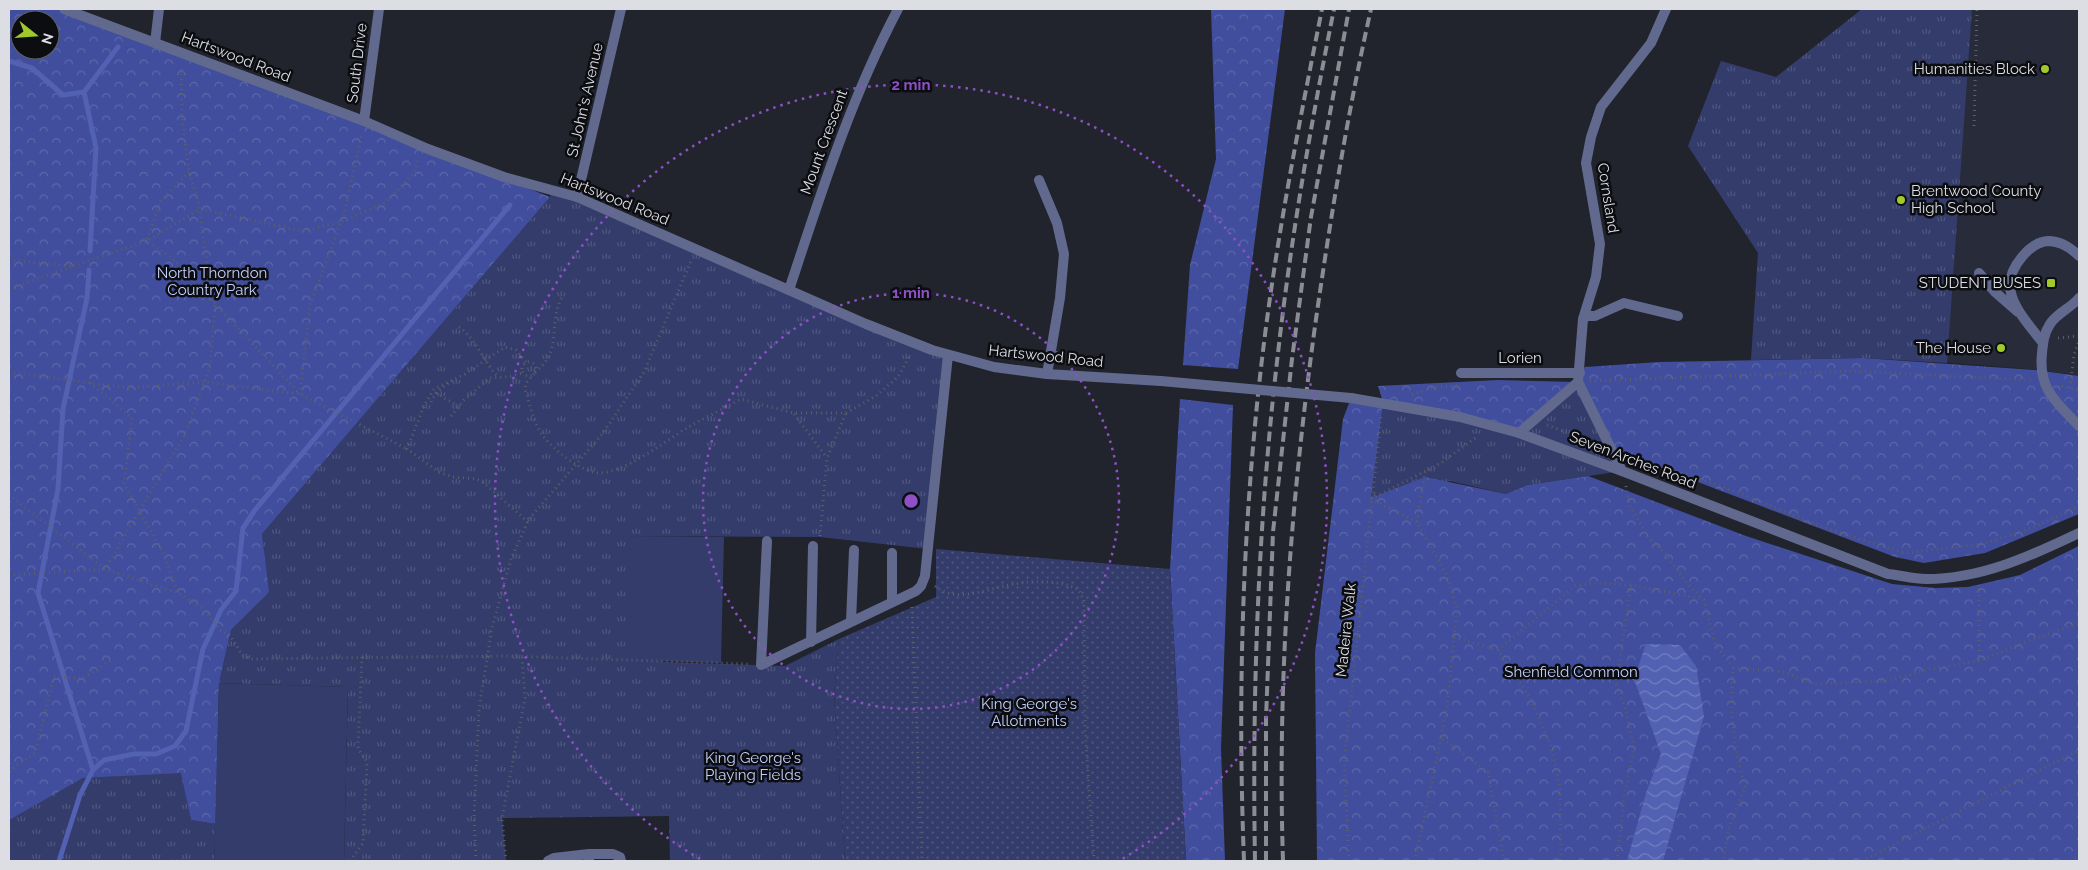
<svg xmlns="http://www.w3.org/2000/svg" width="2088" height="870" viewBox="0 0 2088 870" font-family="Raleway,sans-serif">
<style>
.built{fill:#282b3a}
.grass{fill:url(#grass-tufts)}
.forest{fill:url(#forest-crowns);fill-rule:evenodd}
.garden{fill:url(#garden-dots)}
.pitch{fill:#333c6b}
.water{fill:url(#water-waves)}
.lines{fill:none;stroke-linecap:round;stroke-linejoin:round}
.stream{stroke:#5261b2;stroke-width:5}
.path{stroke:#5d5f67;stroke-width:3;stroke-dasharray:1 4;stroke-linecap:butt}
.service{stroke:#616a8e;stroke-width:10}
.minor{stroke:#616a8e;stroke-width:10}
.tertiary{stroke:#616a8e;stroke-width:10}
.rail{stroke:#8b8d94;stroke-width:4;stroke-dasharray:10 5;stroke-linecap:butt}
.tertiary-bridge{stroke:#616a8e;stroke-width:10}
.ring{fill:none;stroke:#8e50c6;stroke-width:2.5;stroke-dasharray:2.5 5}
.poi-dot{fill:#a1c92a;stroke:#0c0d11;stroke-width:2}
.labels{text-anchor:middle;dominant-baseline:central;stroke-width:5;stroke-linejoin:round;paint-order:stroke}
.street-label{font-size:15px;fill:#dcdee4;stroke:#0c0d11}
.poi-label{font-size:15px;fill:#dcdee4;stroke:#0c0d11;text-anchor:end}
.park-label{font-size:15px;fill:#c3cffb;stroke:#0c0d11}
.centre{fill:#8e50c6;stroke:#0c0d11;stroke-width:2.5}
.ring-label{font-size:15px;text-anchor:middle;font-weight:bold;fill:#8e50c6;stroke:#0c0d11;stroke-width:5;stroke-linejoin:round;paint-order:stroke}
</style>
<defs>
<pattern id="grass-tufts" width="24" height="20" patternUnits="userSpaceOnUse" patternTransform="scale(1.25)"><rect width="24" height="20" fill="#333c6b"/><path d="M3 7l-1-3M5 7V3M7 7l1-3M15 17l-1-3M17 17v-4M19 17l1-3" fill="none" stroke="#505880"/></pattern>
<pattern id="forest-crowns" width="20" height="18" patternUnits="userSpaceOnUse" patternTransform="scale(1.25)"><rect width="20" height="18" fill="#414e9d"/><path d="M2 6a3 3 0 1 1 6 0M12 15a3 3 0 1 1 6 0" fill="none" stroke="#5c67aa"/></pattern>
<pattern id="garden-dots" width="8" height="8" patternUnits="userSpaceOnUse" patternTransform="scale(1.25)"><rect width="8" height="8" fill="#333c6b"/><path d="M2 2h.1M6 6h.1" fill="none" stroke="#505880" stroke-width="1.8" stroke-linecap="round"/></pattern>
<pattern id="water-waves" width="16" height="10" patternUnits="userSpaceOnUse" patternTransform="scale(1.25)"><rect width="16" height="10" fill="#5261b2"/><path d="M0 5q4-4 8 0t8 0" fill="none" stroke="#727fc0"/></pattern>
</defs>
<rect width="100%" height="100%" fill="#21242d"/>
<path class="built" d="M1862,9h217v367l-39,-6 -158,-13 -131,3 7,-107 -70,-107 33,-85 55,16z"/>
<path class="grass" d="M1862,9h110l-25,354 -84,-5 -112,2 7,-107 -70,-107 33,-85 55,16z
M552,189l396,166 -20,194 -108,-12 -189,-1 31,126 123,4 54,-27 -5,56 11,166h-175l-1,-45 -167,2 4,43h-162l4,-174 -129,-4 12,-53 37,-38 -6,-58 288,-337z
M1578,382l44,89 -95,14 -21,9 -56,-13 -79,18 12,-96z
M182,772l9,48 25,4 -2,37h-205v-42l74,-41z"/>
<path class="forest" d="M9,9h65l92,38 384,150 -288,337 7,58 -38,38 -12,53 -3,141 -25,-4 -10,-47 -98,5 -74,42zM20,20h30v30h-30z
M1211,9h74l-47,360 -55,-4 7,-100 26,-106z
M1863,358l172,12 44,6v138l-94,39 -61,10 -29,-6 -284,-108 -33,-67 -59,51 -136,-30 -12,95 54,-21 81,17 21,-9 61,-9 158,60 146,48 44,4 32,-1 52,-12 59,-29v315h-762l-2,-208 28,-234 8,-21 32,4 -5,-16 120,-6 80,2 2,-9 5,-6 74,-5z
M1180,399l53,6 -12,343 4,113h-39l-16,-292z"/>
<path class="garden" d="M936,549l234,20 16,292h-341l-11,-166 5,-56 97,-42z"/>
<path class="pitch" d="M631,536l93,1 -3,126 -93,-3z
M219,683l129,4 -4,174h-130z"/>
<path class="water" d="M1646,644l34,1 16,21 8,50 -41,145h-36l19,-68 15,-39 -27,-75z"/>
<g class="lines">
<path class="stream" d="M9,61l23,7 31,27 21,-3 34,-45
M84,92l12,56 -6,103
M89,270l-2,28 -24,111 -5,80 -20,104 55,177
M59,861l21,-66 13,-25 11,-10 30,-6h22l19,-8 11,-15 17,-82 18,-39 15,-19 7,-63 12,-18 255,-305"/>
<path class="path" d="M1974,126l3,-117
M189,172l-29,30 -13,39 24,16 129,137
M9,260l64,6 74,-25 53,-32 102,22 39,-9 44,-19 29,-30 4,-15
M9,289l63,-22
M459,327c17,12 24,33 38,49
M2058,338l21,-2
M522 369a7 7 0 1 1 14 0a7 7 0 1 1-14 0Z
M526,362l-10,-12 -11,-3 -40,27 -31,15 -10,17 -17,43 32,23 14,5 24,2 8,5 43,38
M9,372l120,16 75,-6 96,12 107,55
M535,372c29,-22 12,-47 27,-75
M534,374l-8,9 -1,7c5,14 9,33 18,46 11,14 38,36 56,37 25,0 67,-32 88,-45 17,-10 36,-19 54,-29l52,14h53l30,-17 22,-19 12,-22
M1590,381l258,-10 183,9
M90,383l42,35 -8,66 39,68 15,41
M2062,386l17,4
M2070,388l4,-33 5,-16
M436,393l22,13
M300,394l10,-89 34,-91 18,-80
M1412,394l26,-7 19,-1
M431,402l5,-9 15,-12
M794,414l33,44
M451,416l13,-16 26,-22 17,-1 16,-4
M1547,425l46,17
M1629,455l109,37 81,34 85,27 79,-9 51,-17 45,-21
M1626,486l4,20 19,32 16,15 20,28 19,19 11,43 18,25 -2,40 5,42 9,37 -16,40 -6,34
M9,495l96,74 73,24 25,15 17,22 10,5 12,20 9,4 255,-3 242,8
M1371,499l46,23 30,54 10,32 -9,90 -7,40 47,34 16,89
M1371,499l70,-36 37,-27
M1417,522l8,-50
M820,536l7,-78 19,-45
M9,575l96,-6 79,-133 26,-69 5,-61 -11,-60 -4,-37 -11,-37 -7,-55 -1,-51
M1979,585v76
M935,586c21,18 51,3 75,-1 22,-5 47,-5 68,4l6,11 1,130 9,131
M912,607l10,254
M1454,637l44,13 33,50 20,46 9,42 1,73
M1498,650l77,-64 24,-3 32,2 71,14
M1733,668l50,4 32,12 72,-3 42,-12 50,-8 49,-20 51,-18
M9,771l26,-18 19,-76 29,1 30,-19
M171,861h20
M350,861l13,-18 4,-79c-1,-8 -8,-10 -9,-18l4,-89
M476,861l-2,-43 5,-109 13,-81 19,-69 18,-40 74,-86 41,-61 47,-111
M506,861l-4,-43 23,-120 -3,-41
M1349,861l-5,-99 37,-345
M1415,861l26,-123
M1617,861l8,-70 9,-44 -8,-36 -10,-27 15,-99
M1862,861l217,-111
M2070,861l9,-4"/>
<path class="service" d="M1979,273l16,19 23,20
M2079,298c-8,10 -22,15 -29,26 -6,9 -7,19 -8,29 -4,36 14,49 37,73
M2043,343c-12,-16 -33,-37 -33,-58 0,-18 20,-43 38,-44 12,0 23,7 31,15
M767,541l-6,124 155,-74 5,-5 4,-10 23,-221
M892,553v49
M851,622l3,-72
M811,642l2,-96
M589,854h24l7,3 1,4
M548,861l6,-3 35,-4v7"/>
<path class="minor" d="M155,43l4,-34
M364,121l15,-112
M1039,180l18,43 7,31 -4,44 -13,76
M577,197l44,-188
M789,290c32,-97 61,-190 109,-281
M1583,319l4,-3h8l29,-13 54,13
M1461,373h119
M1519,433l59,-51
M1622,471l-44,-89 5,-63 13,-42 4,-33 -14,-81 5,-26 10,-30 50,-64 15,-34"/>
<path class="tertiary" d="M64,9l300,112 64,28 76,28 73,20 289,127 66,26 62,17 53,7 114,7
M1351,398l109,19 59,16 103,38 266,103c12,1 25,5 38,5 55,0 105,-23 153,-46"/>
<path class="rail" d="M1244,861c-7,-177 -1,-357 22,-534 14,-107 35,-213 56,-318
M1255,861c-3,-169 3,-339 23,-508 13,-115 33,-230 56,-344
M1266,861v-142l7,-187 19,-173 19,-142 38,-208
M1283,861c-6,-181 8,-362 33,-542 15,-104 32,-208 55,-310"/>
<path class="tertiary-bridge" d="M1161,381l190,17"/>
</g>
<g class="ring">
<circle cx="911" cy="501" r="208"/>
<path d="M700 859A416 416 0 1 1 1122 859"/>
</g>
<g class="poi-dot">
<circle cx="2045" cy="69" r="5"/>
<circle cx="1901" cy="200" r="5"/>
<rect x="2046" y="278" width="10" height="10" rx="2.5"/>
<circle cx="2001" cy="348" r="5"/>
</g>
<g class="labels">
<g class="street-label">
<text transform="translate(236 57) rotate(21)">Hartswood Road</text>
<text transform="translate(357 63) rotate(-83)">South Drive</text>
<text transform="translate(585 100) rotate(-77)">St John's Avenue</text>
<text transform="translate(824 142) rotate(-70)">Mount Crescent</text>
<text transform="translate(1608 198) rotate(81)">Cornsland</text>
<text transform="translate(615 199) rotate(22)">Hartswood Road</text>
<text transform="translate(1046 356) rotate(6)">Hartswood Road</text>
<text x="1520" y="358">Lorien</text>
<text transform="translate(1633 460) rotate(21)">Seven Arches Road</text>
<text transform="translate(1346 630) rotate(-84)">Madeira Walk</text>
</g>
<g class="poi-label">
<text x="2035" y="69">Humanities Block</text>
<text x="1911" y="191" text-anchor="start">Brentwood County<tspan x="1911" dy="17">High School</tspan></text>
<text x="2041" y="283">STUDENT BUSES</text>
<text x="1991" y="348">The House</text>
</g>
<g class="park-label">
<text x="212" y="273">North Thorndon<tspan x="212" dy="17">Country Park</tspan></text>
<text x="1571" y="672">Shenfield Common</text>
<text x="1029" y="704">King George's<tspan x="1029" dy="17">Allotments</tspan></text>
<text x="753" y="758">King George's<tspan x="753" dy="17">Playing Fields</tspan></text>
</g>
</g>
<circle cx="911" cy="501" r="8" class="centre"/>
<g class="ring-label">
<text x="911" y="90">2 min</text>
<text x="911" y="298">1 min</text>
</g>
<rect width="2088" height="870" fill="none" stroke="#dcdee4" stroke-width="20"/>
<g transform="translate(35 35) rotate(107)"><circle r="24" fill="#0c0d11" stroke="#5f6165"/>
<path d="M0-4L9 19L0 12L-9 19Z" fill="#a1c92a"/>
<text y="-8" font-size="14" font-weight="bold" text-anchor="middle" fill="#dcdee4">N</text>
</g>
</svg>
